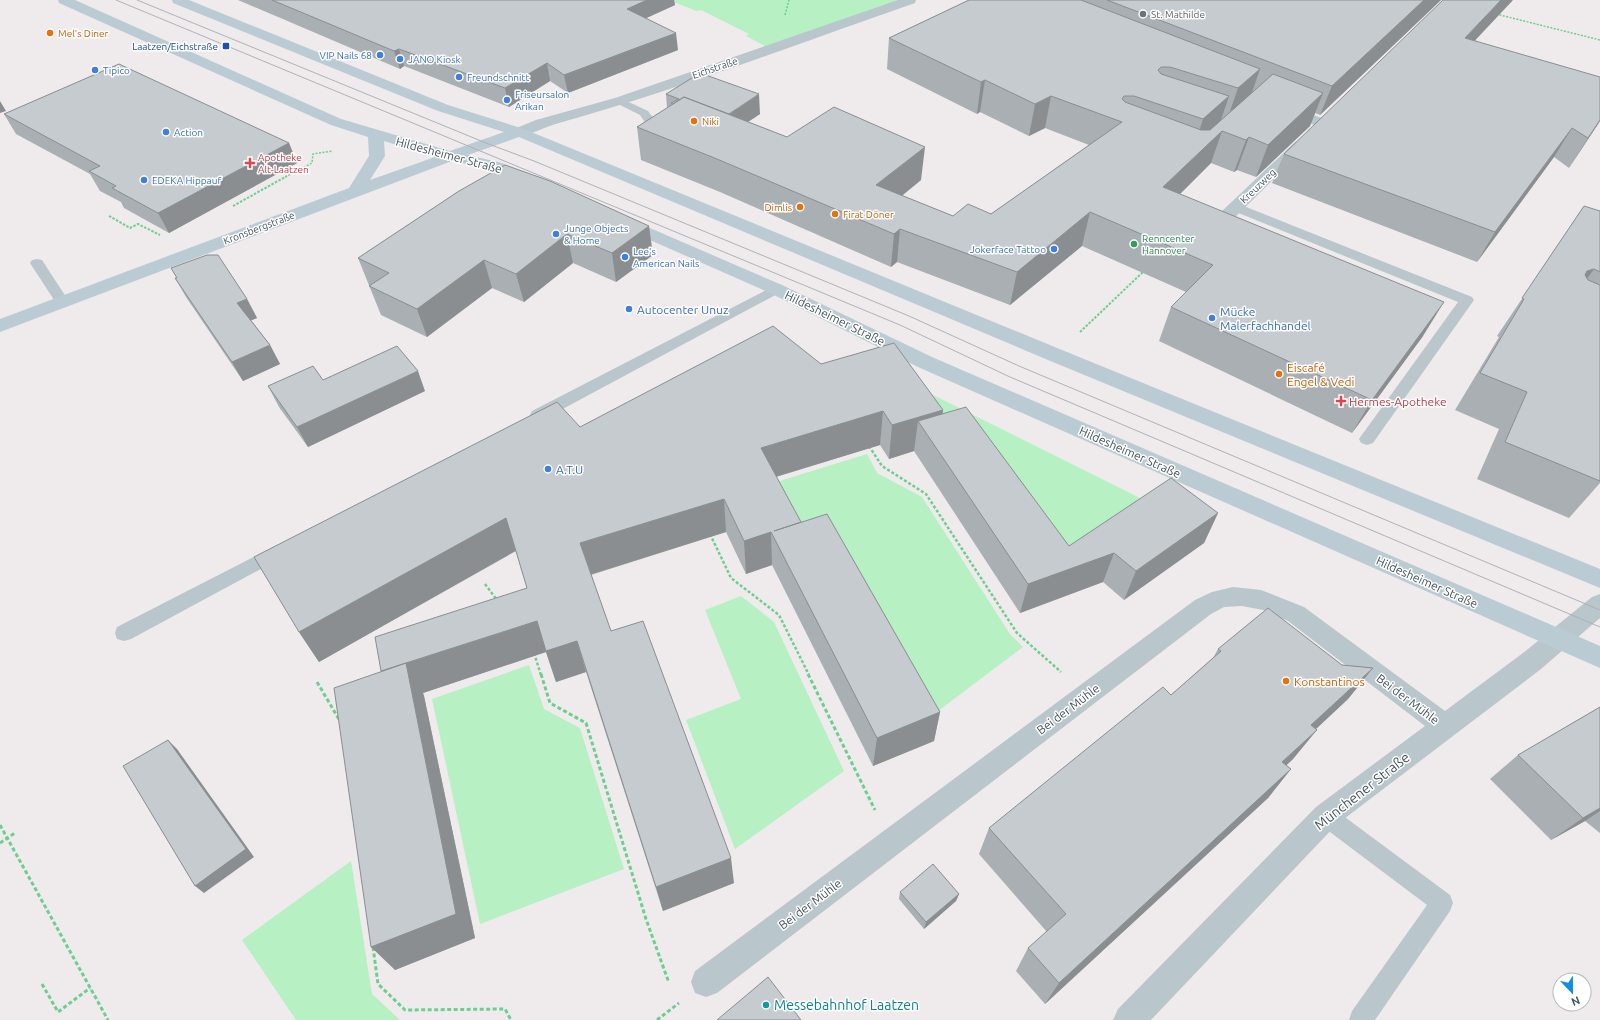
<svg xmlns="http://www.w3.org/2000/svg" width="1600" height="1020" viewBox="0 0 1600 1020" font-family="Ubuntu,sans-serif">
<style>
.green{fill:#b6f0c3}
.lines{fill:none;stroke-linecap:round;stroke-linejoin:round}
.path-far3{stroke:#6dcf8f;stroke-width:1.5;stroke-dasharray:2 1.5;stroke-linecap:butt}
.path-far2{stroke:#6dcf8f;stroke-width:2;stroke-dasharray:2.5 1.5;stroke-linecap:butt}
.path-far1{stroke:#6dcf8f;stroke-width:2.5;stroke-dasharray:3 2;stroke-linecap:butt}
.path{stroke:#6dcf8f;stroke-width:3;stroke-dasharray:4 2.5;stroke-linecap:butt}
.service{fill:#b9c6cc;fill-rule:evenodd}
.minor{fill:#b9c6cc;fill-rule:evenodd}
.secondary{fill:#bbcbd4;fill-rule:evenodd}
.tram{stroke:#adb2b7;stroke-width:1}
.wall{fill:#a9afb2}
.shaded-wall{fill:#8a8e91}
.building{fill:#c5cbcf;stroke:#8a8e91}
.worship-dot{fill:#6b7280;stroke:#fff;stroke-width:1.5}
.food-dot{fill:#e8710a;stroke:#fff;stroke-width:1.5}
.transit-dot{fill:#1a4fb4;stroke:#fff;stroke-width:1.5}
.shop-dot{fill:#3f7fe0;stroke:#fff;stroke-width:1.5}
.health-dot{fill:#e0444e;stroke:#fff;stroke-width:1.5}
.leisure-dot{fill:#2e9e5b;stroke:#fff;stroke-width:1.5}
.culture-dot{fill:#0f9aa8;stroke:#fff;stroke-width:1.5}
.labels{text-anchor:middle;dominant-baseline:central;stroke-width:3;stroke-linejoin:round;paint-order:stroke}
.far-worship-label{font-size:10px;fill:#5b616d;stroke:#fff;text-anchor:start}
.far-food-label{font-size:10px;fill:#c56008;stroke:#fff;text-anchor:start}
.far-transit-label{font-size:10px;fill:#164399;stroke:#fff;text-anchor:end}
.far-shop-label{font-size:10px;fill:#366cbe;stroke:#fff;text-anchor:start}
.far-street-label{font-size:10px;fill:#43535a;stroke:#fff}
.far-health-label{font-size:10px;fill:#be3a42;stroke:#fff;text-anchor:start}
.far-leisure-label{font-size:10px;fill:#27864d;stroke:#fff;text-anchor:start}
.street-label{font-size:12px;fill:#43535a;stroke:#fff}
.shop-label{font-size:12px;fill:#366cbe;stroke:#fff;text-anchor:start}
.food-label{font-size:12px;fill:#c56008;stroke:#fff;text-anchor:start}
.health-label{font-size:12px;fill:#be3a42;stroke:#fff;text-anchor:start}
.near-street-label{font-size:14px;fill:#43535a;stroke:#fff}
.near-culture-label{font-size:14px;fill:#0d838f;stroke:#fff;text-anchor:start}
</style>
<rect width="100%" height="100%" fill="#efebec"/>
<path class="green" d="M669,0h232l-136,46 -19,-10 3,-2 -48,-24 -5,1z
M909,383l243,121 -90,57 -118,-128z
M867,454l10,19 45,24 88,137 13,13 -94,71 -124,-173 -35,-61z
M741,596l33,26 70,149 -109,78 -49,-129 55,-21 -36,-89z
M529,665l15,44 36,19 44,141 -144,55 -48,-225z
M351,861l21,133 28,26h-104l-54,-80z"/>
<g class="lines">
<path class="path-far3" d="M1496,14l104,26
M785,15l4,-15
M285,177l27,-14 1,-9 20,-3"/>
<path class="path-far2" d="M233,206l54,-30
M109,216l21,12 8,-4 22,11
M1080,332l64,-61"/>
<path class="path-far1" d="M869,446l13,20 44,28 91,139 44,39
M710,534l21,44 48,37 30,60
M485,584l12,16
M534,653l7,22"/>
<path class="path" d="M541,674l9,29 36,20 60,196 23,64
M808,674l67,136
M317,682l23,39
M0,825l108,195
M0,843l15,-10
M373,947l5,37 27,26 100,-1 6,11
M42,984l16,28 32,-24
M657,1020l22,-17"/>
<path class="service" d="M620,98l28,13 18,24c-4,5 -8,6 -13,5l-2,-3 2,-3 -13,-19 -24,-12 -2,-2 2,-2z
M1236,203l236,94 2,3 -101,143 -6,2 -6,-2 -2,-4 99,-137 -227,-92 -1,-3 1,-3z
M37,259l5,1 26,40 2,3 -2,3 -5,1 -5,-1 -28,-43 2,-3z
M776,285l5,1 2,3 -2,3 -237,127 -6,2 -6,-2 -2,-4 2,-4z
M277,545l6,2 3,5 -3,5 -152,82 -7,2 -7,-2 -2,-6 2,-6z
M1326,806l8,3 116,86 3,8 -3,8 -75,109h-26l3,-9 75,-106 -109,-82 -3,-7 3,-7z"/>
<path class="minor" d="M898,0h18l-1,3c-118,41 -235,86 -356,120 -12,3 -33,15 -45,12l-3,-3 3,-3 22,-9 79,-22z
M1284,104l43,16 3,3 -3,3 -5,2 -43,-17 -2,-3 2,-3z
M1300,140l5,2 3,3 -3,3 -89,88 -6,1 -6,-1 -2,-4 2,-4 91,-86z
M1233,587l28,3 43,17 141,104 78,-58 69,-56 8,-3v24l-59,51 -205,156 -185,195h-38l5,-11 198,-202 109,-81 -137,-105 -25,-11 -21,-4 -18,1 -13,7 -494,379 -11,4 -11,-4 -4,-11 4,-11 500,-371 17,-8z"/>
<path class="secondary" d="M58,0h17l266,119 109,32 54,-19 -66,-21 -265,-108 -1,-3h17l259,105 76,24 538,221 538,219v19l-552,-228 -529,-223 -51,18 34,8 30,13 2,3 -2,3c-15,4 -29,-9 -42,-13 -13,-3 -26,-5 -38,-8l-452,171v-13l349,-131 20,-32 -1,-19 -37,-12 -272,-122zM384,141l51,16 -65,23 15,-24z
M622,216l160,69 150,72 668,289v22l-682,-301 -148,-74 -154,-68 -2,-4 2,-4z"/>
<path class="tram" d="M116,0l784,325 110,52 590,250
M137,0l349,143 48,18 375,155 110,50 581,244"/>
</g>
<path class="wall" d="M238,0h436l1,5 -29,13 32,32 -110,43 -18,-12 -41,26 -105,-41 -4,3z
M969,0h472l-121,115 -5,-2 -5,13 -54,51 -19,-7 -3,2 -23,-9 -31,31 243,142 -71,97 -193,-92 12,-34 15,-15 -104,-46 -72,59 -113,-43 -6,5 -171,-75 -79,-32 -4,-33 30,-19 -1,-14 94,20 -12,8 39,15 134,43 -19,16 51,20 38,-2 98,-69 -44,-17 -16,8 -49,-24 -3,2 -90,-45 2,-31z
M1513,0l-38,40 125,81 -31,47 -15,-11 -77,105 -205,-79 12,-29z
M4,114l285,29 8,20 -128,70 -45,-25 -3,-6 -21,-11 -10,-17 -74,-40z
M459,191l194,64 -37,27 -43,-19 -49,39 -32,-14 -65,49 -46,-22 -23,-57z
M1584,206l16,5v272l-31,35 -92,-39 22,-50 -44,-19 44,-73 -2,-1z
M175,278l72,21 10,19 -6,2 19,25 10,19 -37,17 -57,-84z
M821,364l122,46v4l126,132 149,-33 -14,30 -80,57 -21,-18 -83,31 -106,-162 -25,8 -9,-14 -104,32 25,46 139,189 -6,29 -61,25 -101,-201 -26,9 -20,-42 -135,43 20,56 123,252 -71,28 -77,-239 -30,10 -10,-30 -123,41 1,3 51,242 -80,32 -14,-298 146,-84 -11,-37 -197,111 -20,-30 281,-205z
M323,380l102,11 -117,56 -29,-40 -11,-21z
M1218,649l124,16 31,3 -25,31 -32,30 -23,30 -7,6 5,4 -23,29 -223,206 -29,-33 12,-23 19,-16 -68,-78 10,-26 182,-133 42,-37z
M1600,707v126l-15,-12 -34,19 -61,-61 28,-24z
M900,892l59,2 -3,7 -32,28 -25,-30z"/>
<path class="shaded-wall" d="M647,0h27l1,5 -46,21 -2,-17z
M1424,0h17l-121,115 12,-29z
M1501,0h12l-62,66 14,-28z
M676,33l2,17 -110,43 -4,-18z
M399,49l5,17 -4,3 -6,-18z
M547,63l3,18 -41,26 -4,-19z
M1260,69l-11,32 -22,19 11,-32z
M985,80l-5,32 -3,2 4,-32z
M1323,93l-13,33 -54,51 12,-32z
M759,94l1,20 -41,27 -1,-19z
M1051,96l-6,32 -16,8 6,-32z
M1229,96l-11,33 -25,22 10,-32z
M0,101l6,10 -6,2z
M1600,120v1l-31,47 19,-30z
M1572,128l-18,29 -77,105 18,-30z
M1222,131l-11,32 -58,58 10,-34z
M1249,137l-12,33 -3,2 12,-32z
M289,143l8,20 -128,70 -11,-20z
M925,147l-4,33 -47,38 2,-33z
M1090,212l-8,34 -72,59 7,-33z
M649,226l4,29 -37,27 -4,-29z
M900,229l-3,33 -6,5 3,-33z
M567,234l6,29 -49,39 -8,-28z
M484,260l8,28 -65,49 -10,-28z
M1594,269l-27,38 -7,2 27,-38z
M247,299l10,19 -10,4 -10,-19z
M1444,302l-21,34 -71,97 20,-33z
M270,345l10,19 -37,17 -11,-19z
M418,371l7,20 -117,56 -11,-20z
M943,410l-5,34 -20,-23 -4,30 -25,8 3,-34z
M883,411l-3,34 -118,36 -1,-33z
M724,499l2,33 -137,43 -9,-32z
M1218,513l-14,30 -80,57 12,-29z
M506,518l11,32 -198,112 -20,-30z
M771,532l1,33 -26,9 -2,-33z
M1114,553l-11,29 -83,31 8,-29z
M537,621l40,20 9,31 -30,10 -10,-30 -123,41 1,3 51,242 -80,32 -24,-23 10,-276z
M1373,668l-25,31 -60,56 23,-30z
M940,712l-6,29 -61,25 4,-28z
M1317,730l-24,29 -33,32 22,-29z
M168,740l9,9 77,108 -50,36 -9,-7z
M1291,769l-23,29 -223,206 14,-21z
M1600,808v3l-15,10 -34,19 32,-22z
M731,858l3,25 -71,28 -7,-24z
M959,894l-3,7 -32,28 2,-7z"/>
<path class="building" d="M272,0h375l-20,9 49,24 -112,42 -17,-12 -42,25 -106,-39 -5,2z
M969,0h112l179,69 -22,19 -68,-21h-9l-3,3 3,4 68,22 -26,23 -69,-23h-10l-2,3 3,3 76,28h9l63,-56 50,19 -55,52 -19,-8 -3,3 -24,-9 -59,56 281,115 -72,98 -201,-93 42,-42 -123,-53 -73,60 -117,-43 -6,5 -177,-75 -80,-32 47,-30 103,40 47,-30 91,40 -49,38 77,31 15,-12 23,10 131,-92 -71,-26 -16,8 -50,-24 -4,2 -92,-44z
M1107,0h317l-92,86z
M1443,0h58l-36,38 135,39v43l-12,18 -16,-10 -77,104 -211,-78z
M119,64l170,79 -131,70 -46,-25 4,-2 -27,-15 11,-5 -96,-52z
M700,73l59,21 -30,20 -45,-17 -11,7 -2,-1 8,-4 -13,-5z
M505,165l45,16 99,45 -37,27 -45,-19 -51,40 -32,-14 -67,49 -48,-23 20,-13 -31,-15 101,-67z
M1584,206l16,5v61l-6,-3 -7,2 -2,4 3,5 12,5v196l-95,-39 22,-50 -47,-19 44,-74 -2,-1z
M207,255h11l29,44 -10,4 33,42 -38,17 -57,-84h2l-6,-10z
M773,326l48,38 73,-21 49,67 -51,15 -9,-14 -122,37 40,74 -27,9 53,-17 113,198 -63,26 -106,-206 -27,9 -20,-42 -144,44 31,88 32,-10 88,237 -75,29 -79,-246 -31,10 -9,-30 -156,50 -6,-34 152,-49 -21,-70 -207,114 -45,-75 303,-155 23,25z
M397,346l21,25 -121,56 -29,-41 45,-20 10,14z
M966,407l103,139 102,-68 47,35 -82,58 -22,-18 -86,31 -110,-163z
M1268,608l74,57 31,3 -62,57 6,5 -35,32 9,7 -232,214 -31,-35 38,-34 -77,-86 174,-141 8,8 50,-44 -3,-2z
M406,663l50,251 -85,33 -37,-259z
M1600,707v101l-17,10 -65,-63z
M168,740l78,109 -51,37 -72,-120z
M933,864l26,30 -33,28 -26,-30z
M768,977l33,43h-84z"/>
<circle class="worship-dot" cx="1143" cy="14" r="4"/>
<g class="food-dot">
<circle cx="50" cy="33" r="4"/>
<circle cx="694" cy="121" r="4"/>
<circle cx="800" cy="207" r="4"/>
<circle cx="835" cy="214" r="4"/>
<circle cx="1279" cy="374" r="4"/>
<circle cx="1286" cy="681" r="4"/>
</g>
<rect class="transit-dot" x="222" y="42" width="8" height="8" rx="2"/>
<g class="shop-dot">
<circle cx="380" cy="55" r="4"/>
<circle cx="400" cy="59" r="4"/>
<circle cx="95" cy="70" r="4"/>
<circle cx="459" cy="77" r="4"/>
<circle cx="507" cy="100" r="4"/>
<circle cx="166" cy="132" r="4"/>
<circle cx="144" cy="180" r="4"/>
<circle cx="556" cy="234" r="4"/>
<circle cx="1054" cy="249" r="4"/>
<circle cx="625" cy="257" r="4"/>
<circle cx="629" cy="309" r="4"/>
<circle cx="1212" cy="318" r="4"/>
<circle cx="548" cy="469" r="4"/>
</g>
<g class="health-dot">
<path d="M248 157h4v4h4v4h-4v4h-4v-4h-4v-4h4z"/>
<path d="M1339 395h4v4h4v4h-4v4h-4v-4h-4v-4h4z"/>
</g>
<circle class="leisure-dot" cx="1134" cy="244" r="4"/>
<circle class="culture-dot" cx="766" cy="1005" r="4"/>
<g class="labels">
<g class="far-worship-label">
<text x="1151" y="14">St. Mathilde</text>
</g>
<g class="far-food-label">
<text x="58" y="33">Mel's Diner</text>
<text x="702" y="121">Niki</text>
<text x="792" y="207" text-anchor="end">Dimlis</text>
<text x="843" y="214">Firat Döner</text>
</g>
<g class="far-transit-label">
<text x="218" y="46">Laatzen/Eichstraße</text>
</g>
<g class="far-shop-label">
<text x="372" y="55" text-anchor="end">VIP Nails 68</text>
<text x="408" y="59">JANO Kiosk</text>
<text x="103" y="70">Tipico</text>
<text x="467" y="77">Freundschnitt</text>
<text x="515" y="94">Friseursalon<tspan x="515" dy="12">Arikan</tspan></text>
<text x="174" y="132">Action</text>
<text x="152" y="180">EDEKA Hippauf</text>
<text x="564" y="228">Junge Objects<tspan x="564" dy="12">&amp; Home</tspan></text>
<text x="1046" y="249" text-anchor="end">Jokerface Tattoo</text>
<text x="633" y="251">Lee's<tspan x="633" dy="12">American Nails</tspan></text>
</g>
<g class="far-street-label">
<text transform="translate(715 68) rotate(-19)">Eichstraße</text>
<text transform="translate(1258 186) rotate(-44)">Kreuzweg</text>
<text transform="translate(259 228) rotate(-21)">Kronsbergstraße</text>
</g>
<g class="far-health-label">
<text x="258" y="157">Apotheke<tspan x="258" dy="12">Alt-Laatzen</tspan></text>
</g>
<g class="far-leisure-label">
<text x="1142" y="238">Renncenter<tspan x="1142" dy="12">Hannover</tspan></text>
</g>
<g class="street-label">
<text transform="translate(449 155) rotate(15)">Hildesheimer Straße</text>
<text transform="translate(835 318) rotate(26)">Hildesheimer Straße</text>
<text transform="translate(1130 452) rotate(24)">Hildesheimer Straße</text>
<text transform="translate(1427 582) rotate(24)">Hildesheimer Straße</text>
<text transform="translate(1408 699) rotate(37)">Bei der Mühle</text>
<text transform="translate(1068 709) rotate(-37)">Bei der Mühle</text>
<text transform="translate(810 904) rotate(-37)">Bei der Mühle</text>
</g>
<g class="shop-label">
<text x="637" y="309">Autocenter Unuz</text>
<text x="1220" y="311">Mücke<tspan x="1220" dy="14">Malerfachhandel</tspan></text>
<text x="556" y="469">A.T.U</text>
</g>
<g class="food-label">
<text x="1287" y="367">Eiscafé<tspan x="1287" dy="14">Engel &amp; Vedi</tspan></text>
<text x="1294" y="681">Konstantinos</text>
</g>
<g class="health-label">
<text x="1349" y="401">Hermes-Apotheke</text>
</g>
<g class="near-street-label">
<text transform="translate(1362 791) rotate(-38)">Münchener Straße</text>
</g>
<g class="near-culture-label">
<text x="774" y="1005">Messebahnhof Laatzen</text>
</g>
</g>
<g transform="translate(1572 992) rotate(158)"><circle r="19" fill="#ffffff" stroke="#b4babd"/>
<path d="M0-3L7 15L0 10L-7 15Z" fill="#118ee3"/>
<text y="-6" font-size="11" font-weight="bold" text-anchor="middle" fill="#43535a">N</text>
</g>
</svg>
